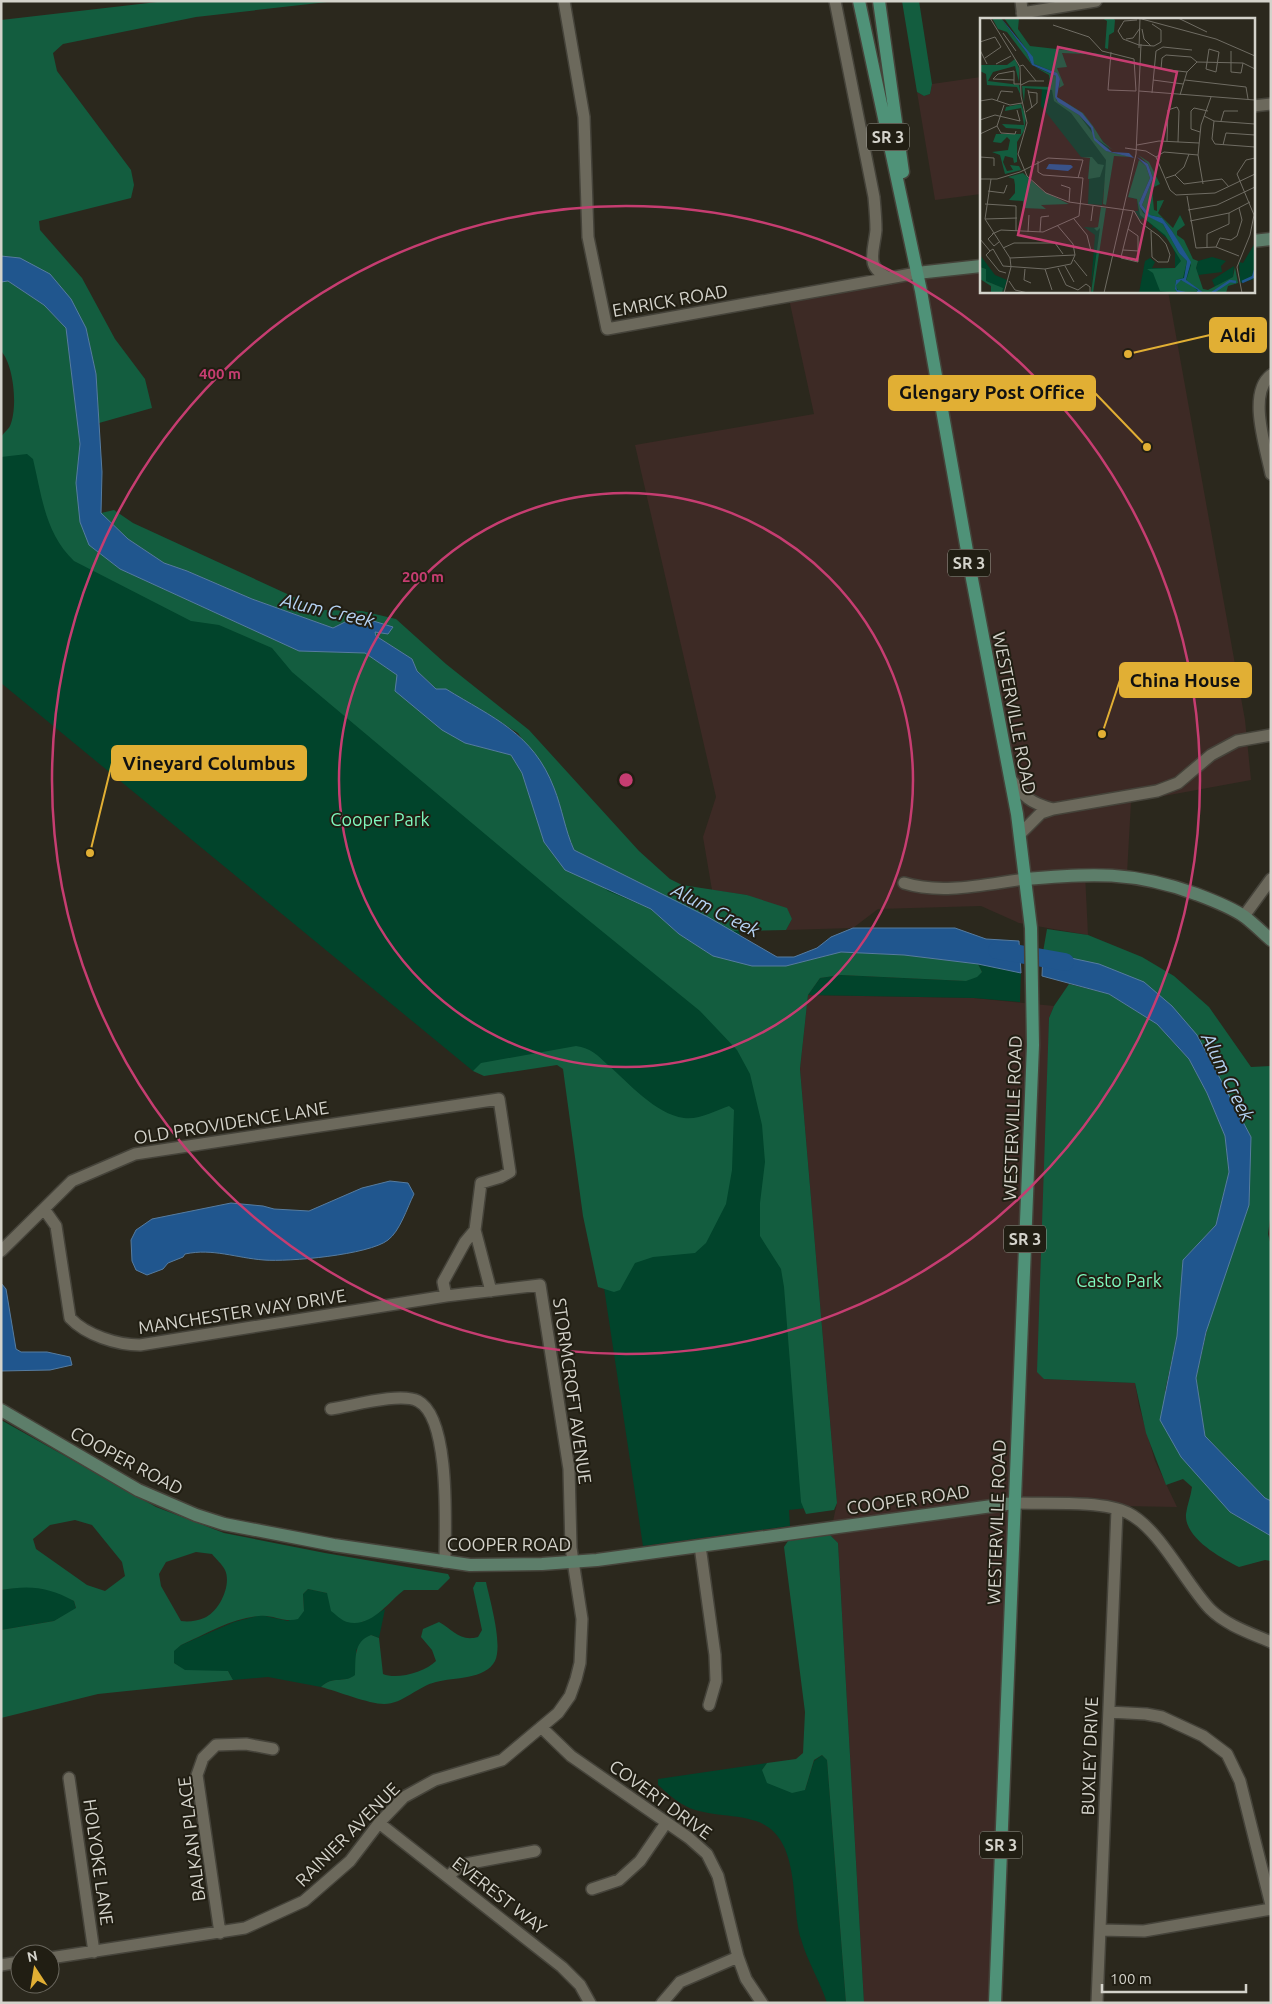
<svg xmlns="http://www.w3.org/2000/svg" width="1272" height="2004" viewBox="0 0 1272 2004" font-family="Ubuntu,sans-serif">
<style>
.commercial{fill:#3d2a25}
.green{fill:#01442b}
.forest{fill:#135d3f;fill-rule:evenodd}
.water{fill:#20568e;stroke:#567ca0}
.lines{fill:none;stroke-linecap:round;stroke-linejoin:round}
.river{stroke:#20568e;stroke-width:18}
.street-casing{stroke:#45433a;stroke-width:14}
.secondary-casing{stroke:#45433a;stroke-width:15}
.primary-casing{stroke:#45433a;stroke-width:15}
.street{stroke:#6c695c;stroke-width:11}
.secondary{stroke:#5d7e6a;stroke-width:12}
.primary{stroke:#4f9278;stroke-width:12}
.ring{fill:none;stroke:#c63d71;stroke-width:2.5}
.labels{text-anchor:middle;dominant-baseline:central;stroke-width:4;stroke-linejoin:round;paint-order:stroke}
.shield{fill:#211e13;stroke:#9e9d94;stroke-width:1}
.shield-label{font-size:16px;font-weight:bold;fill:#d4d3cb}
.street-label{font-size:18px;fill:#d4d3cb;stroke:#211e13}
.park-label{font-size:18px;fill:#7ff9be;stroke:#211e13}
.water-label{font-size:19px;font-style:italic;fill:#b5d2f3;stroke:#211e13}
.inset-river{fill:none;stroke:#20568e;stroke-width:2.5}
.inset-road{fill:none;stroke:#6f6c63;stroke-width:1}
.view{fill:#c63d71;fill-opacity:0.15;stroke:#c63d71;stroke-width:2.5}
.inset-edge{fill:none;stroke:#d4d3cb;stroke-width:2.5}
.centre{fill:#c63d71;stroke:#211e13;stroke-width:2.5}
.ring-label{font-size:15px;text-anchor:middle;font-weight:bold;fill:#c63d71;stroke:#211e13;stroke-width:4;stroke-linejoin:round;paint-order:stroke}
.leader{fill:none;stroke:#e1af34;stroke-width:2}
.callout-dot{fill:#e1af34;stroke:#211e13;stroke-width:2}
.callout{fill:#e1af34;stroke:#e1af34;stroke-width:2}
.callout-label{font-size:19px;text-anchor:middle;font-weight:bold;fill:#111}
</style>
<rect width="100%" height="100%" fill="#2b281d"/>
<path class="commercial" d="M981,77v117l-46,6 -18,-108 7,4 6,-2 2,-10z
M981,272v19h187l77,429 6,60 -120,22 -4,72 -42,-1 3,62 -69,-12 -38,-17 -103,3 -25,19 -67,2 6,-11 -45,-24 -35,-5 -9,-53 13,-40 -81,-352 179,-31 -25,-115 158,-26z
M808,995l166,3 80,8 -5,12 -4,361 90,4 4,23 16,55 22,46 -163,-3 -16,499h-134l-26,-460 -8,-8 7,-32 -37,-434z"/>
<path class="green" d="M71,425l27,115 230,89 76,42 320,261 -4,-21 18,14 34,166 1,61 34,356 -18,2 1,16 -147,20 -74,-490 -96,15 -472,-388v-247z
M978,964l43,9 -1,29 -46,-4 -166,-3 12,-17 21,-3 125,6 16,-9z
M26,1586l31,5 17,10 2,8 -22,12 -53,9v-40z
M308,1589l19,4 35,29 23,-13 -6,29 -8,-3 -15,15v25c-12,9 -23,0 -35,12l-53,-10 -35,3 -5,-9h-43l-11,-8 -1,-12 8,-6 53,-23 27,-7 27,6 16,-10 -1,-17z
M822,1755l5,5 19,243h-19c-7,-22 -20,-42 -26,-64 -11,-36 1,-103 -45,-118 -24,-8 -53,-4 -74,-17 -9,-5 -17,-13 -24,-19v-6l109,-16 -5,7 43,20 9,-29z"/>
<path class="forest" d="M166,1h170l-140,16 -133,27 -10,9 4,18 74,99 3,15 -3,13 -92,23 1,9 42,48 33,61 30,40 7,29 -53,15 -3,-49 -10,-46 -66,-70 -19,-2v-236z
M902,1h17l13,83 -2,10 -6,2 -7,-4z
M8,281l36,24 22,23 14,116 -4,39 13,62 31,24 179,82 66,2 32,22 68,68 46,12 11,18 22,69 64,49 43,18 28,25 34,22 73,10 54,-14 64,3 74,9 4,8 -5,5 -11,4 -125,-6 -21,3 -12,17 -8,74 37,434 -3,7 -28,4 -5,-12 -17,-215 -3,-18 -21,-33v-33l5,-41 -3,-37 -12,-51 -13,-24 -37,-39 -140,-114 -268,-225 -20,-24 -53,-23 -28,-4 -117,-60c-29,-28 -32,-64 -41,-102l-6,-5 -26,3c0,-5 -1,-14 0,-19 1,-4 7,-8 9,-12 8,-18 4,-61 -9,-75v-69z
M114,510l19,13 189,87 40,1 34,8 50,45 83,66 110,121 31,28 12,6 65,10 40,13 5,11 -6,11 -54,1 -24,-14 -134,-67 -7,-15 -13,-47 -36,-55 -72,-44h-10l-19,-18 -5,-12 -36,-23 -2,-5 14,3 4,-7 -35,-11 -24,12 -81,-29 -65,-28 -23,-8 -36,-24 -27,-26z
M1047,929l41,6 54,22 32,19 35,31 42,60 20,-1v146l-3,22 3,12v255l-6,-3 -60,-62 -9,-58 55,-241 -54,-102 -154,-83z
M1069,984l40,10 48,30 32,35 18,34 18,43 4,36 -13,53 -33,35 -6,76 -12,55 65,121 41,24v25l-6,-1 -26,7c-18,-9 -55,-29 -53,-53 1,-9 5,-18 6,-27l-9,-8 -17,6 -20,-52 -11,-50 -91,-4 -7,-7 12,-354 5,-12z
M576,1046c15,2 21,9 32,19 21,18 47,49 76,53 15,2 31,-7 45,-12l5,4 -2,60 -6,34 -20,39 -11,10 -42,4 -18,6 -15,27 -6,2 -16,-5 -15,-71 -20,-147 -6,-4 -73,11 -11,-5 8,-8z
M1,1420l155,87 68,26 101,20 123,21 2,4 -12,12h-34c-16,12 -32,38 -57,32 -5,-1 -12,-8 -16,-11l-4,-18 -19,-4 -5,5 1,17 -6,8c-14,4 -26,-5 -39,-3 -27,2 -53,18 -78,29l-7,6v12l11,7 43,1 5,9 -135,14 -97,24v-88l53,-9 22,-13 -2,-7c-26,-14 -44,-16 -73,-11zM75,1520l17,5 30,37 3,14 -20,15 -18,-6 -51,-36 -3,-10 17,-14zM196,1552l16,2c4,5 10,10 13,16 7,15 -6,42 -21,48 -7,3 -15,4 -23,3l-20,-35 -2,-12 7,-12z
M830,1535l8,8 26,460h-18l-19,-243 -5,-5 -8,5 -9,30 -13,3 -25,-10 -5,-13 5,-7 29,-4 7,-6 2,-41 -21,-165 4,-6z
M476,1582h10c4,19 17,62 9,79 -10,19 -41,16 -59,21 -18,4 -33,22 -52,22 -15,0 -47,-13 -63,-17 12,-12 23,-3 34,-12 1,-17 -2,-33 16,-40l8,3 4,36c14,6 42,-2 53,-13l-4,-11 -11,-13 2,-8 16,-7c14,8 21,20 39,15l4,-7 -9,-42z"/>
<path class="water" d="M1,256l19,2 30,16 21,25 15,29 10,46 6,98 -1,41 27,26 36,24 23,8 65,28 81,29 24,-12 36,11 -5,7 -13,-2 1,4 36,23 5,12 19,18h10c47,29 87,44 108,99 8,20 11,42 20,62l134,67 69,40h17l23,-9 14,-11 22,-9h102l31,11 33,2 2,32 -43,-9 -74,-9 -63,-3 -55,14h-34l-39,-10 -34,-22 -28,-25 -86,-39 -21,-28 -22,-69 -11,-18 -46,-12 -23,-13 -47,-39 2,-16 -32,-22 -66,-2 -179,-82 -31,-24 -9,-23 -4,-39 4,-39 -14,-116 -22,-23 -36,-24 -7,1z
M1043,952l56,12 45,18 28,24 25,29 54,102 -2,68 -43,127 -10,46 9,58 60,62 6,3v35l-41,-24 -49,-55 -21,-37 17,-84 6,-76 33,-35 13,-53 -4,-36 -18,-43 -18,-34 -32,-35 -48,-30 -67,-18z
M390,1181l18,2 6,11c-7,14 -14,37 -26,46 -19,15 -100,22 -124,20 -28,-2 -51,-12 -79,-6l-2,3 -15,6 -5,6 -16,6 -11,-5 -4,-9 -1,-21 5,-10 16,-11 79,-16 32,3 11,3 35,2 53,-23z
M1,1283l5,6 10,60 5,3h26l23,5 2,8 -22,5 -49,1z"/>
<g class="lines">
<path class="river" d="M997,950l68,12"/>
<defs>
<path id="street" d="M564,1l20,116 4,120 19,92 310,-56
M835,1l39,196c1,11 2,22 2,33 -2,22 -12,38 14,48
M1021,1l2,18
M1022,13l74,-12
M1253,106l18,-2
M1271,375c-24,18 -5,73 0,99
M1010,778c14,19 20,25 43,31
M1020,834l21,-21 12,-4 104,-18 21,-8 33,-28 26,-14 34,-6
M904,883c38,12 82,1 121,-4
M1244,916l27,-37
M44,1209l12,17 14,92c16,17 47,27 70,27l306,-49 94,-11 29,184 2,79 11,71 -2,44 -4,16 -6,17 -12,17 -56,47 -67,20 -31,17 -25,26 -29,38 -46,40 -59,27 -195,30
M1,1251l71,-70 63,-27 364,-55 11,73 -9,5 -20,6 -6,47 16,61
M446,1296l-3,-14 22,-40 10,-12
M331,1409c21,-3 69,-17 87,-8 33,17 27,127 27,161
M1014,1503c30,1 89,-3 114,10 32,16 57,70 82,96 16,16 40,24 61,33
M700,1546l15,109 1,26 -7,24
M1109,1712l37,2 16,3 41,19 24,18 13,27 31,124
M541,1727l30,29 118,82 18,16 11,22 20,81 8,22 16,24
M69,1778l25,174
M379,1823l183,144 18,18 10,18
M448,1877l12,-12 75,-14
M592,1889l27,-9 21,-19 26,-38
M1100,1930l44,1 127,-22
M220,1933l-23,-158 6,-17 13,-13 30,-1 27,5
M1,1965l19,-3
M662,2003l18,-21 58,-25
M1097,2003l20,-493"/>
<path id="secondary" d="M1253,241l18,-2
M917,273l64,-7
M1025,879c65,-6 109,-8 171,15 16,6 35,13 49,23 9,7 17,15 26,23
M1,1410l137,80 58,25 28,9 110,21 136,20 72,-1 55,-4 417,-57"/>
<path id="primary" d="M859,1l62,290 51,288 45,235 14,114 2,117 -38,958
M879,1l24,171"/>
</defs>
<use href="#street" class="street-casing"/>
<use href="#secondary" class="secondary-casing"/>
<use href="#primary" class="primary-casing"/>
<use href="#street" class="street"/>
<use href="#secondary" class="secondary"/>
<use href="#primary" class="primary"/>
</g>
<g class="ring">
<circle cx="626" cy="780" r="287"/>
<circle cx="626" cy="780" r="574"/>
</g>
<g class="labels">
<g class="shield">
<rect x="867" y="123.5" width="42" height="27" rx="4"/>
<rect x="948" y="549.5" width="42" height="27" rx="4"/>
<rect x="1004" y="1225.5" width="42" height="27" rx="4"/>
<rect x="980" y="1831.5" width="42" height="27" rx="4"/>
</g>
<g class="shield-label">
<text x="888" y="137">SR 3</text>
<text x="969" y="563">SR 3</text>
<text x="1025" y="1239">SR 3</text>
<text x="1001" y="1845">SR 3</text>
</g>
<g class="street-label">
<text transform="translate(670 300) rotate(-10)">EMRICK ROAD</text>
<text transform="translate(1015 713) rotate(79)">WESTERVILLE ROAD</text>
<text transform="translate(1012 1118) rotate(-88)">WESTERVILLE ROAD</text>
<text transform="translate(231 1122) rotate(-9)">OLD PROVIDENCE LANE</text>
<text transform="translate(242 1311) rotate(-9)">MANCHESTER WAY DRIVE</text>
<text transform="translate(573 1391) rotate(82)">STORMCROFT AVENUE</text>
<text transform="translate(127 1460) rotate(28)">COOPER ROAD</text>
<text transform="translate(908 1499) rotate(-8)">COOPER ROAD</text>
<text transform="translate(996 1522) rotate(-88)">WESTERVILLE ROAD</text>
<text x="509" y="1544">COOPER ROAD</text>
<text transform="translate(1089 1756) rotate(-88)">BUXLEY DRIVE</text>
<text transform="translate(661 1799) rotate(36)">COVERT DRIVE</text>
<text transform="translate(347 1834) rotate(-45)">RAINIER AVENUE</text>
<text transform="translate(191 1839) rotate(-97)">BALKAN PLACE</text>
<text transform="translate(99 1862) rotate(82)">HOLYOKE LANE</text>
<text transform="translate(500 1895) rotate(38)">EVEREST WAY</text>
</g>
<g class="park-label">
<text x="380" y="819">Cooper Park</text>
<text x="1119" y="1280">Casto Park</text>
</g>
<g class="water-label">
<text transform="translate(328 610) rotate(13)">Alum Creek</text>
<text transform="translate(716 910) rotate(27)">Alum Creek</text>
<text transform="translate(1228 1077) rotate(64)">Alum Creek</text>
</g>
</g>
<g transform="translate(980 18)">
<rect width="275" height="275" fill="#2b281d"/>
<path d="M42,70h34l1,11 26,19 26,30 -7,57 -14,-1 2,-47h-9l-40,-51 1,-17zM166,172l-5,6 49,67 11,30h-62l6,-32 5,-3 5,4 -3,6h23v-15l-5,-12 -16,-14 -3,2 2,-3 -10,-8 -3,2 -5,-9h3l-1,-12 -9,-2zM104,209l17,1 -10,58 4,-51zM275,225v36l-15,4 -1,-21 4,1zM0,237l15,20 12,5 -4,13 -1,-5 -16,-7v-12l-6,-2zM232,239l14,4 -5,5 1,6 -24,3 -2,-7 2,-7zM254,248l-1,11 -18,10 -3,-7z" fill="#01442b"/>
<path d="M12,0h9l26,35 5,12 -25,-33 -9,-3zM24,0h15l-1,11 12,17 79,9 -47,-2 5,14 -10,1 7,17 -5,3 1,-9 -8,-8 -18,-7 -7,-14zM122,0h11l2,2 -1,12 -5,3 -1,14 -3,-1 2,-27zM35,41l4,9v14l-4,-16 -22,6 -5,9 31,4 2,11 -4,-9 -30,-2 -1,-11 -6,-3v-6h27zM55,49l21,9v24l23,15 27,36 25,6 -17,-1 -8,49 -3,-1 3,-44 -35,-47 -17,-12 -2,-11 -27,-2 -1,15 -2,-17 29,1 -2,-12zM77,79l26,16 10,13 10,16 10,8 -18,-12 -3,-12 -13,-14zM41,86l5,13 -2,14 -7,11v20l-3,1 -1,-5 -8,-2 -2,6 4,9 6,-1 -3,-5 9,1 2,4 -16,4 -5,-19 -8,-3 16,-2 2,-10 -3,-3 -6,6 -8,-1 3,-8h25v-5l-15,-1 -4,-4 22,1 -3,-17 -16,3 1,-4zM158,137l11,7 11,22 -8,4 2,22 3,1v-10l7,-1 -6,13 15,15 7,-13 5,10 -8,6v4l7,5 9,19 5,2 -2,7 7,21 5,1 25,-13 2,-10 3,16 -10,3 -2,7h-22l-18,-12 5,-16 -19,-34 -10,-13 -12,-3 -8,-10 11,-27 -5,-14zM101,139h11l6,7 6,1 -4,12 -12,2 2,-21zM159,142l7,6 4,12 -11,25 1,4 3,6 20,11 16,29 8,8 -4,17 -7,2 -1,9 3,4 -18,-2 -7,-18 -6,-4 28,-1 6,-7 -16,-26 -25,-20 -3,-16 -9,-2zM43,155l20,18 26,13 -28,1 5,4 -23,-1v-7l-14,-1 6,-7v-8l-1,-6 -6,-2zM121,189l5,1 -13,85h-2l9,-65 -3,3 -3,-3 4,-1zM0,249l6,2v12l17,7 -1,5 -11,-1v-6l-11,-7zM203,262l7,4 8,7 -19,1 -4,-7 3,-4z" fill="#135d3f"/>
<path d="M21,0l32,39 1,7 23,9 3,6 -3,18 25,16 11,14 2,11 17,14 17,1 5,5 -28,-7 -12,-11 -3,-12 -12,-13 -21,-13 -3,-5 1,-21 -24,-11 -5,-12zM157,139l11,7 5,14 -11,27 8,10 12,3 10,13 19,31 -5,18 18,13h-8l2,-3 -17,-10 -5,5 1,5 13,3h-12l-3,-4 1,-9 8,-2 3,-17 -8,-8 -16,-29 -16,-8 -7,-9 -1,-4 11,-25 -4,-12zM69,146l22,1 2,2 -5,4 -22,-2z" fill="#20568e"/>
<path class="inset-river" d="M262,264l11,-5 2,-7M232,275l18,-12 6,1"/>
<path class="inset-road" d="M10,0l30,49 1,29 6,27 -9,31 9,22 19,17 23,9 65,9 7,12 18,13 7,8 4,11 -2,7h-10l-6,-5 -1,-26M158,0l78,21 39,17M198,0l29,14M157,2l-13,1 -6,10 5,8 16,6 15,1 7,-4v-12l-9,-6M73,7l36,12 13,14 32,8 2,32M162,11l2,10 7,7M23,15l13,18M146,21l7,-1 7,-10M0,24l15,-5 6,10 -16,11M159,30l1,-30M229,31l10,3 -3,20 -10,-3zM0,32l7,14M251,33v21l10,1 2,-10M131,34l-3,38 28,1M16,46l15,-8M40,48l3,-1 13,16M181,51l1,-11 4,-3 25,2 6,5M181,51l26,3M13,61l5,-5 16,-3v13h7M13,61l21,1M173,62l30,4M205,62l61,7 2,12M41,67l8,-4h15M48,72l4,18M159,73l116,9M172,75l4,-42 7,-4 29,3M200,77l7,-23 10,-10 46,1 12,6M0,83l12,-2 18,6 12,-2M17,83l4,-10 12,1M46,94l11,-9v-10l-9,-1M224,98l10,5 41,3M0,102l15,-5 25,6 -3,-11M234,103l-2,18 3,5 40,3M241,103l3,-10h14M17,108l4,7 14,1 1,-3M220,114l-9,-3v-18l3,-3 14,3M0,116l17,-8 7,-21M187,123l1,-31 9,-3 2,4 -1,31M157,127l22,-4 40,2M243,127l3,-12 29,2M145,130l21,3 10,6 14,33 6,5 39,-2 40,-19M0,139l14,1v8M176,139l8,-5 34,3M195,157l9,9 38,-5 7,8M186,160l9,-3 9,-8 5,-13M0,161h17l23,-7 28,-14 35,2 -5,18M11,161l-6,40 25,39 1,9 -7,26M223,166l-5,-29 3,-30 10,-28M81,167l9,3 -1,14M8,173l16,2 3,-8M207,178l9,52 20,-1 23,9M5,186l31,2v25M208,192l29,-5 38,-18M5,201l32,-1M94,201l13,16 4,16M111,203l2,-15M210,203l39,-8 21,-11M148,211l10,7v26l-17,-4v-1l7,-28 5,-18M48,214l1,-17M60,214l1,-15 8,-1M12,216l9,-4 42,2 36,-16 4,-38 -40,-3 -5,-3v-11M13,216l-5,5 6,7 5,-4M0,221l10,12 3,-2 10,17M236,229l4,-9 11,2 6,-4 5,-16 -3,-12M23,230l11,-5h41l8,11M227,230v-14l22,-10v-11M143,232l16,1M10,233l-4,4 13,16 7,2M30,240l65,-3M94,242l13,16M23,248l42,3 26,-5 4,-9 -2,-11 -16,-19M85,248l9,16M78,250l8,17 12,5 8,-6 4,3v6M45,251l-1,11 7,3M65,251l7,21M29,263l6,9 13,3M124,275l32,-139 5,-110M262,275l-5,-26 13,-32 4,-20 -17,-41 9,-14 9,-2"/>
<path class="view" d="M78,29l119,25 -40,188 -119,-25z"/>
<rect width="275" height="275" class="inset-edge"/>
</g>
<circle cx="626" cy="780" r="8" class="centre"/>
<g class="ring-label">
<text x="220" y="379">400 m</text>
<text x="423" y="582">200 m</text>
</g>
<path class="leader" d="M1128 354L1210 335M1147 447L1095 393M1102 734L1120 680M90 853L112 763"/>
<g class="callout-dot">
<circle cx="1128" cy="354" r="5"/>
<circle cx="1147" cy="447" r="5"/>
<circle cx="1102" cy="734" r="5"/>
<circle cx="90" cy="853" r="5"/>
</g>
<g class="callout">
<rect x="1210" y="318" width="56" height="34" rx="5"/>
<rect x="889" y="376" width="206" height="34" rx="5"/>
<rect x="1120" y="663" width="131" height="34" rx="5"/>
<rect x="112" y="746" width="194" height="34" rx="5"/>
</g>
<g class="callout-label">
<text x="1238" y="342">Aldi</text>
<text x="992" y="399">Glengary Post Office</text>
<text x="1185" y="687">China House</text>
<text x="209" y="770">Vineyard Columbus</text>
</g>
<rect width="1272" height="2004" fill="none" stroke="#d4d3cb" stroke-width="5"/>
<g transform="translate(35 1969) rotate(348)"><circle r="24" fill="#211e13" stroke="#69665d"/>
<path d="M0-4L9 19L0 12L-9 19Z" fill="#e1af34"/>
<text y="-8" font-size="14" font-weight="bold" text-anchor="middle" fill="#d4d3cb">N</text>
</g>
<path d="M1102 1984v8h144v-8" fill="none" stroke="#d4d3cb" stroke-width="2.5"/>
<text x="1110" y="1984" font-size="15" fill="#d4d3cb" stroke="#211e13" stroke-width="4" paint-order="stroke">100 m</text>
</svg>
